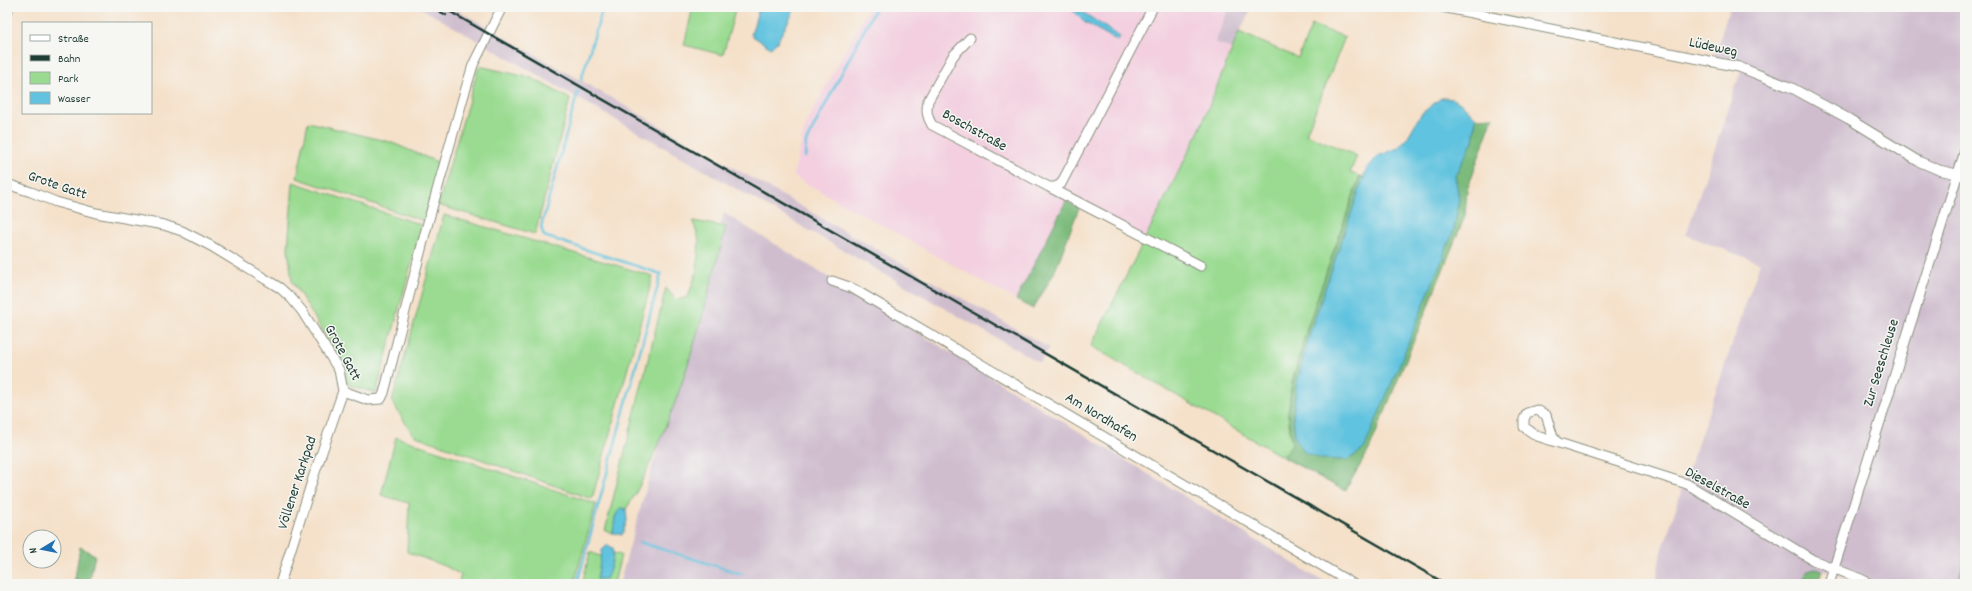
<svg xmlns="http://www.w3.org/2000/svg" width="1972" height="591" viewBox="0 0 1972 591" font-family="Dekko,sans-serif">
<style>
.built{fill:#f3cfdf}
.industrial{fill:#cfbdce}
.green{fill:#9adb91;stroke:#5c8c62}
.forest{fill:#7bbb7b;stroke:#4d7c58}
.water{fill:#61c3df;stroke:#40808a}
.lines{fill:none;stroke-linecap:round;stroke-linejoin:round}
.stream{stroke:#61c3df;stroke-width:2.5}
.street-casing{stroke:#8a8f7f;stroke-width:11}
.street{stroke:#fff;stroke-width:9}
.rail{stroke:#1f3d34;stroke-width:2.5}
.labels{text-anchor:middle;dominant-baseline:central;stroke-width:3;stroke-linejoin:round;paint-order:stroke}
.street-label{font-size:15px;fill:#1f3d34;stroke:#f6f6f2}
</style>
<rect width="100%" height="100%" fill="#f6f6f2"/>
<filter id="ink" filterUnits="userSpaceOnUse"><feTurbulence type="fractalNoise" baseFrequency=".025" numOctaves="2"/><feDisplacementMap in="SourceGraphic" scale="8" xChannelSelector="R" yChannelSelector="G"/><feConvolveMatrix kernelMatrix="1 2 1 2 8 2 1 2 1" color-interpolation-filters="sRGB"/></filter>
<filter id="wash" filterUnits="userSpaceOnUse"><feTurbulence type="fractalNoise" baseFrequency=".012" numOctaves="4" result="noise"/><feDisplacementMap in="SourceGraphic" scale="16" xChannelSelector="R" yChannelSelector="G"/><feGaussianBlur stdDeviation="0.9" result="paint"/><feColorMatrix in="noise" values="0 0 0 0 0 0 0 0 0 0 0 0 0 0 0 0 0 1.4 0 .05"/><feComposite in="paint" operator="in"/></filter>
<g filter="url(#wash)">
<rect width="100%" height="100%" fill="#f5e1ca"/>
<path class="built" d="M869,7h200l15,15 36,15 -36,-24 4,-6h141l-14,35 16,7 -32,82 -55,110 -78,-40 -50,99 -223,-124 13,-53z"/>
<path class="industrial" d="M419,7h33l597,341 -9,15z
M1229,7h23l-21,42 -16,-7z
M1730,7h235v552l-8,25h-100l-40,-16 -11,4 -4,12h-146l4,-26 21,-66 79,-229 -74,-28 57,-171 -29,-8z
M724,213l603,371h-708z"/>
<path class="green" d="M7,7h8l-8,25z
M693,7h43l-13,48 -39,-10z
M1312,25l33,12 -39,97 51,22 -7,17 10,3 -53,152 -15,55 -4,31 4,30 -9,13 -192,-111 108,-215 40,-99 59,26z
M479,66l53,12 38,21 -35,135 -97,-29z
M308,122l82,20 52,22 -18,57 -127,-43z
M293,182l129,43 -46,168 -27,-8 -17,-39 -40,-65 -4,-32z
M444,215l209,61 -61,223 -179,-64 -21,-33z
M693,221l33,6c-20,75 -38,151 -70,222 -9,21 -17,41 -30,60l-6,-1 -5,9 -2,16 -8,-2 61,-243 10,12 12,-3 9,-26 2,-31z
M396,437l200,67 -22,80h-116l3,-9 -14,-8 -40,-15 2,-49 -28,-8z
M590,552l12,5 -5,22 12,-7 4,-19 8,2 -7,29h-32z"/>
<path class="forest" d="M1493,117l-26,73 -2,26 -96,234 -24,41 -62,-34 9,-13 -4,-30 4,-31 15,-55 53,-152 4,1 -54,155 -5,23 154,-156 -4,-24 18,-34 3,-23z
M1066,201l13,7 -25,65 -21,36 -17,-9z
M80,547l15,8 -6,29h-15z
M1965,559v25h-8z
M1817,568l5,2 -4,14h-16l4,-12z"/>
<path class="water" d="M759,7h37l-19,35 -6,6 -20,-13z
M1069,7h6l45,30 -2,4 -34,-19z
M1441,98c17,-1 24,9 35,20l-3,23 -18,34 4,24 -5,31 -51,126 -39,93 -16,11 -26,-1 -17,-6 -10,-15 -2,-23 3,-29 14,-54 56,-162 12,-14 20,-8 9,-10 14,-24z
M620,508l6,1 1,12 -5,14 -9,-2 2,-16z
M608,545l5,3c1,10 -3,22 -7,31h-9l5,-29z"/>
<g class="lines">
<path class="stream" d="M581,80l22,-73
M805,157l1,-15 70,-135
M639,542l103,32
M577,584l84,-310 -117,-38 -3,-9 37,-136"/>
</g>
</g>
<g filter="url(#ink)">
<g class="lines">
<defs>
<path id="street" d="M1442,7l297,60 53,21 57,31 69,42 21,9 26,6
M970,38l-17,18 -25,45c-2,10 -1,16 4,24l117,62h6l6,-3 92,-177
M7,184l24,8 25,10 40,11 68,12 18,6 29,15 69,42 12,11 10,12 37,59 4,21 -30,87 -33,106
M1049,187l152,79
M832,281l20,7 501,296
M343,391l25,9 13,-1 3,-6 43,-167 36,-128 10,-33 29,-58
M1557,442l-4,-5 -7,-22 -9,-5 -10,3 -3,6v8l13,9 150,48 126,76 48,19 9,5
M1829,584l136,-433"/>
</defs>
<use href="#street" class="street-casing"/>
<use href="#street" class="street"/>
<path class="rail" d="M432,7l14,8
M442,7l1004,577"/>
</g>
</g>
<g class="labels">
<g class="street-label">
<text transform="translate(1713 48) rotate(12)">Lüdeweg</text>
<text transform="translate(974 131) rotate(29)">Boschstraße</text>
<text transform="translate(57 186) rotate(19)">Grote Gatt</text>
<text transform="translate(342 353) rotate(62)">Grote Gatt</text>
<text transform="translate(1882 363) rotate(-73)">Zur Seeschleuse</text>
<text transform="translate(1101 418) rotate(31)">Am Nordhafen</text>
<text transform="translate(298 483) rotate(-72)">Völlener Karkpad</text>
<text transform="translate(1717 489) rotate(29)">Dieselstraße</text>
</g>
</g>
<rect width="1972" height="591" fill="none" stroke="#f6f6f2" stroke-width="24"/>
<rect x="22" y="22" width="130" height="92" fill="#f6f6f2" stroke="#a0aca6"/>
<rect x="30" y="35" width="20" height="6" fill="#ffffff" stroke="#a0aca6"/>
<text x="58" y="42" font-size="12" fill="#1f3d34">Straße</text>
<rect x="30" y="55" width="20" height="6" fill="#1f3d34" stroke="#a0aca6"/>
<text x="58" y="62" font-size="12" fill="#1f3d34">Bahn</text>
<rect x="30" y="72" width="20" height="12" fill="#9adb91" stroke="#a0aca6"/>
<text x="58" y="82" font-size="12" fill="#1f3d34">Park</text>
<rect x="30" y="92" width="20" height="12" fill="#61c3df" stroke="#a0aca6"/>
<text x="58" y="102" font-size="12" fill="#1f3d34">Wasser</text>
<g transform="translate(42 549) rotate(260)"><circle r="19" fill="#f6f6f2" stroke="#a0aca6"/>
<path d="M0-3L7 15L0 10L-7 15Z" fill="#1f6fb2"/>
<text y="-6" font-size="11" font-weight="bold" text-anchor="middle" fill="#1f3d34">N</text>
</g>
</svg>
